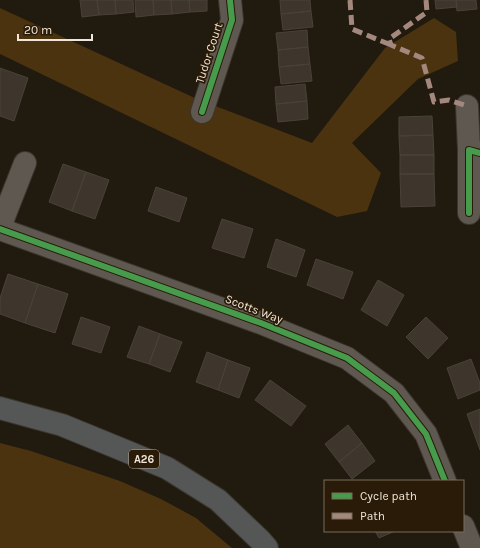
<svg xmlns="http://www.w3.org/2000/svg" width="480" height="548" viewBox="0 0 480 548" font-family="Karla,sans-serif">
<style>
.green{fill:#4b3310}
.building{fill:#3e362c;stroke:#494239}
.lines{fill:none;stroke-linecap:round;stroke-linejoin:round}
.minor-casing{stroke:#3c362f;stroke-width:24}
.highway-casing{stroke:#3c362f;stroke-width:24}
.minor{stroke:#5e5850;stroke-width:22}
.highway{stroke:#555656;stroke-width:22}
.quiet{stroke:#a5887d;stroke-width:5;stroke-dasharray:10 5;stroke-linecap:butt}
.cycleway-casing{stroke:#291b07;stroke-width:8}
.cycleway{stroke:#469c4c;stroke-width:6}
.labels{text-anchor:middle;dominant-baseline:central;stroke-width:3.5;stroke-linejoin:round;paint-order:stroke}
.shield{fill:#291b07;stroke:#b4a89a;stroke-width:1}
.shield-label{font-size:11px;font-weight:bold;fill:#efe5d9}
.street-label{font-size:12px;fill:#efe5d9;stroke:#291b07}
</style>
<rect width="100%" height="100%" fill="#211a0f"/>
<path class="green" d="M0,8l197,91 115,44 73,-95 49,-30 22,14 2,29 -40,18 -66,64 29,30 -14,38 -30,6 -337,-163z
M0,443l31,8 89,30 41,18 35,19 36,30h-232z"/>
<path class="building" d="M80,0h17l2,15 -17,2z
M97,0h18l1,14 -17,1z
M115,0h18l1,12 -18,2z
M135,0h18l1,15 -18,2z
M153,0h18l1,14 -18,1z
M171,0h18l1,12 -18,2z
M189,0h18v11l-17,1z
M280,0h30l1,11 -30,3z
M435,0h21l1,7 -21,2z
M456,0h20l1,9 -20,2z
M311,11l2,16 -30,3 -2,-16z
M307,30l1,17 -30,3 -2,-17z
M308,47l2,17 -31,3 -1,-17z
M310,64l2,17 -31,3 -2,-17z
M0,68l28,10 -14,43 -14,-5z
M305,84l2,17 -31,3 -1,-17z
M307,101l1,18 -30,3 -2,-18z
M432,116l1,19 -34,1v-19z
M433,135l1,20h-34l-1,-19z
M400,155h34v19h-34z
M63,164l23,8 -14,39 -23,-9z
M86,172l23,8 -14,39 -23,-8z
M400,174h34l1,32 -34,1z
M156,187l31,11 -8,24 -31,-11z
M222,219l31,10 -9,29 -32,-10z
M276,239l29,11 -9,27 -29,-10z
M316,259l37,13 -10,27 -36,-14z
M8,274l30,10 -13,39 -25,-9v-16z
M378,280l26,15 -17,31 -26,-16z
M38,284l30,10 -13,39 -30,-10z
M81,317l29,10 -9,26 -29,-9z
M426,317l22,21 -20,21 -22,-22z
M139,326l21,8 -11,30 -22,-7z
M160,334l22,8 -12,30 -21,-8z
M207,352l21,8 -10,30 -22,-8z
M471,359l9,24v7l-22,9 -11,-31z
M228,360l22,8 -11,30 -21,-8z
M270,380l36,26 -15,20 -36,-26z
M480,409v41l-13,-36z
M348,425l14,18 -23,19 -14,-18z
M362,443l13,18 -23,18 -13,-17z
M375,531h20l-16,7z"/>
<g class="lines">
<defs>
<path id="minor" d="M467,106l2,44
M202,112l30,-92 -2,-20
M469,213v-63l11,3
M0,227l25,-64
M0,229l261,94 86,35 47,35 32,41 19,47
M463,526l9,22"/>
<path id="highway" d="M0,408l62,17 105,43 51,32 42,40 7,8"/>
</defs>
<use href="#minor" class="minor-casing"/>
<use href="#highway" class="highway-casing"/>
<use href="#minor" class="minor"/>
<use href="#highway" class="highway"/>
<path class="quiet" d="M350,0l2,29 39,16
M426,0l1,12 -38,27 2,6 31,13 12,44 15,-2 18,6"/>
<defs>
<path id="cycleway" d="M202,112l30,-92 -2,-20
M469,213v-63l11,3
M0,229l261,94 86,35 47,35 32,41 19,47"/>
</defs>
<use href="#cycleway" class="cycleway-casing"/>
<use href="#cycleway" class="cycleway"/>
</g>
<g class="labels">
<rect class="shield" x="129" y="450" width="30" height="18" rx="3"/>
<g class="shield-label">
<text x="144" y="459">A26</text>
</g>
<g class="street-label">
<text transform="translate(209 53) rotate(-72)">Tudor Court</text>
<text transform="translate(254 309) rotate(21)">Scotts Way</text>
</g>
</g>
<rect x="324" y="480" width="140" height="52" fill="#291b07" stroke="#786c5b"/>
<rect x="332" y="493" width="20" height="6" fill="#469c4c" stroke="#786c5b"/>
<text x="360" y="500" font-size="12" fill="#efe5d9">Cycle path</text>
<rect x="332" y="513" width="20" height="6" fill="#a5887d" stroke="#786c5b"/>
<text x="360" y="520" font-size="12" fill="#efe5d9">Path</text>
<path d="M18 34v6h74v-6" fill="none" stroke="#efe5d9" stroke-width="2"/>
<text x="24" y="34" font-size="12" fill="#efe5d9" stroke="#291b07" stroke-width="3" paint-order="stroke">20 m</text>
</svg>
